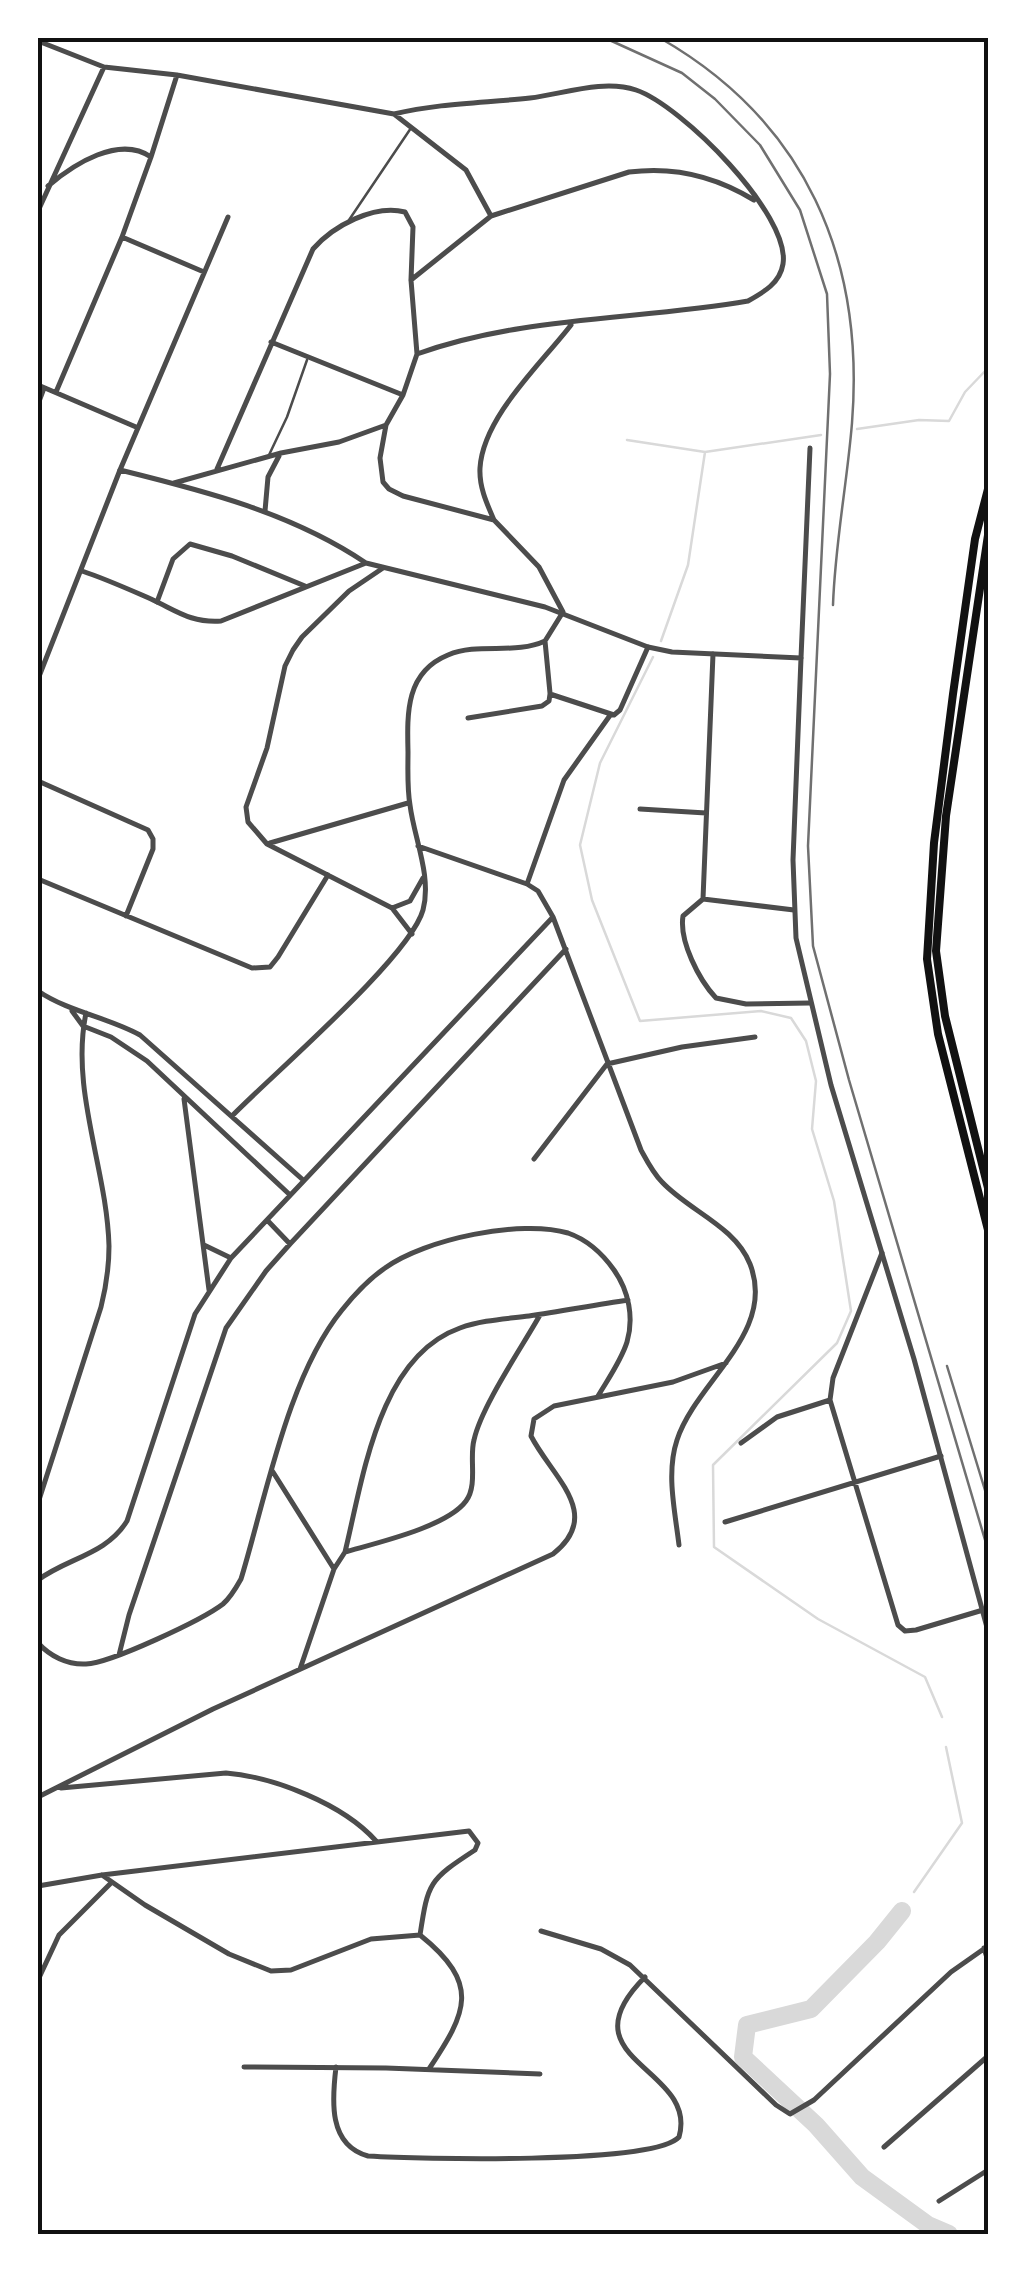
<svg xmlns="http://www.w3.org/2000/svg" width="1026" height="2272" viewBox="0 0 1026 2272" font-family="'Playfair Display',serif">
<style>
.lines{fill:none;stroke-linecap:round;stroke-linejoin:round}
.stream{stroke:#d9d9d9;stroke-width:2.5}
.river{stroke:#d9d9d9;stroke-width:18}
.service{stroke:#4c4c4c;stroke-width:2.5}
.minor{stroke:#4c4c4c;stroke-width:5}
.tertiary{stroke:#4c4c4c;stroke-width:5}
.primary{stroke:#111;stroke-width:8}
.rail{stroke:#707070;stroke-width:2.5}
.neatline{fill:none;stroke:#111;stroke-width:4}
</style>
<rect width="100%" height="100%" fill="#fff"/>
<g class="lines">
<path class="stream" d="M857,429l62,-9 30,1 16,-29 23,-24
M627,440l78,12 -17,113 -27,76
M705,452l116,-17
M653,657l-53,106 -20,82 12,55 48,121 121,-10 30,7 15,23 10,40 -4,48 22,72 17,110 -14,32 -124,122 1,82 104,72 107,58 17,40
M914,1892l48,-69 -16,-76"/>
<path class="river" d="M902,1911l-25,31 -66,67 -64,16 -4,32 73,68 46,52 66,48 21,9"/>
<path class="service" d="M349,220l62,-92
M269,455l18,-38 20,-57"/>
<path class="minor" d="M38,41l66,26 73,8 217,39 72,56 25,46
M394,114c46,-11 90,-11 136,-16 33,-4 73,-19 106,-8 45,15 155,125 147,174 -3,19 -19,28 -35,37 -109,19 -226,15 -331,53
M151,157l26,-82
M48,186c26,-22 71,-51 103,-29l-29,80 -66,155
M38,211l66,-144
M122,237l82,35
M411,280l80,-64 138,-44c46,-6 86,4 125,28
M271,342l132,53
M38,385l98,42
M38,404l6,-16
M217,469l96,-220c20,-23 61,-45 92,-37l8,15 -2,53 6,74 -14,41 -17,30 -6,33 3,24 6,7 14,7 91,24 45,47 24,45 -18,29c-30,14 -66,1 -97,14 -42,17 -41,57 -40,97 0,17 -1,36 2,53 4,33 22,71 13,105 -13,47 -150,164 -191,206
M120,470l108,-253
M174,483l107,-30 58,-11 47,-17
M265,511l3,-34 11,-21
M494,520c-7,-16 -15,-33 -14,-52 3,-51 61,-104 91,-143
M383,568l-34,23 -47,46 -9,13 -8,16 -18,82 -21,59 2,15 19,22 125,64 20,26
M157,602l16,-43 17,-15 42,12 73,30
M545,641l5,52
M801,658l9,-210
M550,694l64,21 6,-5 28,-63
M468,718l74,-12 7,-5 1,-7
M38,781l110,49 5,9v10l-27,67
M640,809l66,4
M270,843l138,-40
M418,846l109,38 11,7 15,26 88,233c6,11 12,23 21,32 27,29 73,44 88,82 27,69 -54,117 -73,176 -11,33 -2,71 2,105
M38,879l214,89 18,-1 8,-10 50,-82
M527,884l37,-104 47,-66
M703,899l10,-245
M703,899l-20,17c-4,25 16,64 33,82l30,6 64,-1
M703,899l91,11
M392,908l18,-7 13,-23
M38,991c31,21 69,26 102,44l162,144
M72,1011l11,15 28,11 36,24 142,133
M184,1099l25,191
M534,1159l73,-95 75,-17 73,-10
M268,1221l22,23
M204,1245l27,13
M882,1253l-49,125 -3,22 68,225 7,6 11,-1 67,-20
M741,1443l36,-26 53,-17
M273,1472l61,97
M38,1503l63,-196c5,-20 8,-40 8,-61 -2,-77 -39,-156 -23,-233
M725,1522l216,-66
M345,1552c31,-9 102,-25 121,-51 12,-16 3,-43 8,-61 7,-33 48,-93 66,-125
M38,1580c29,-22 68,-25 89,-59l68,-207 36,-56 322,-341
M38,1643c12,13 29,22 48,21 25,-1 116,-44 137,-60 8,-7 13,-16 18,-25 25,-82 47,-203 101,-269 12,-15 27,-31 43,-42 40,-29 136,-49 183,-35 20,7 34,20 46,37 15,21 20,48 13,72 -6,19 -19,37 -29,54
M119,1655l10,-40 97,-287 40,-57 24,-27 276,-295
M300,1669l34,-100 11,-17c18,-73 33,-195 115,-224 22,-8 46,-9 69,-12 33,-5 66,-11 99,-16
M61,1788l165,-15c48,4 117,31 150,68
M38,1797l175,-88 340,-155c51,-40 -1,-77 -22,-118l3,-17 20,-13 119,-24 53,-19
M102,1875l43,30 84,49 42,17 20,-1 80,-31 49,-4c61,49 47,77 9,134
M38,1886l64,-11 367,-44 9,12 -3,7c-46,30 -47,32 -55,85
M541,1931l60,18 29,16 146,140 14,9 24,-14 137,-128 37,-26
M984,1948l4,13
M38,1980l21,-45 51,-51
M244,2067l142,1 154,6
M336,2067c-4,33 -8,78 32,89 47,3 286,9 311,-19 20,-70 -118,-76 -34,-160
M884,2147l104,-91
M939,2201l49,-31"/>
<path class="tertiary" d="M82,571c24,8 46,18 69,28 26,12 40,24 70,22l145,-58
M38,679l82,-209c85,21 172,43 246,93l179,44 103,40 24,5 129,6 -8,202 3,78 35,147 83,274 74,272"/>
<path class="primary" d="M988,489l-13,50 -22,155 -19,149 -7,116 11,75 50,196
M988,535l-42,281 -10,135 9,65 43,172"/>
<path class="rail" d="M605,38l77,35 33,26 45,46 40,65 27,84 3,80 -22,472 5,100 36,134 139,470
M660,38c145,83 205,220 192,385 -5,61 -17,121 -19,182
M947,1366l41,134"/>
</g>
<rect width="1026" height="2272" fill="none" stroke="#ffffff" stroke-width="80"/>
<rect x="40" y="40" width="946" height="2192" class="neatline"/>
</svg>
